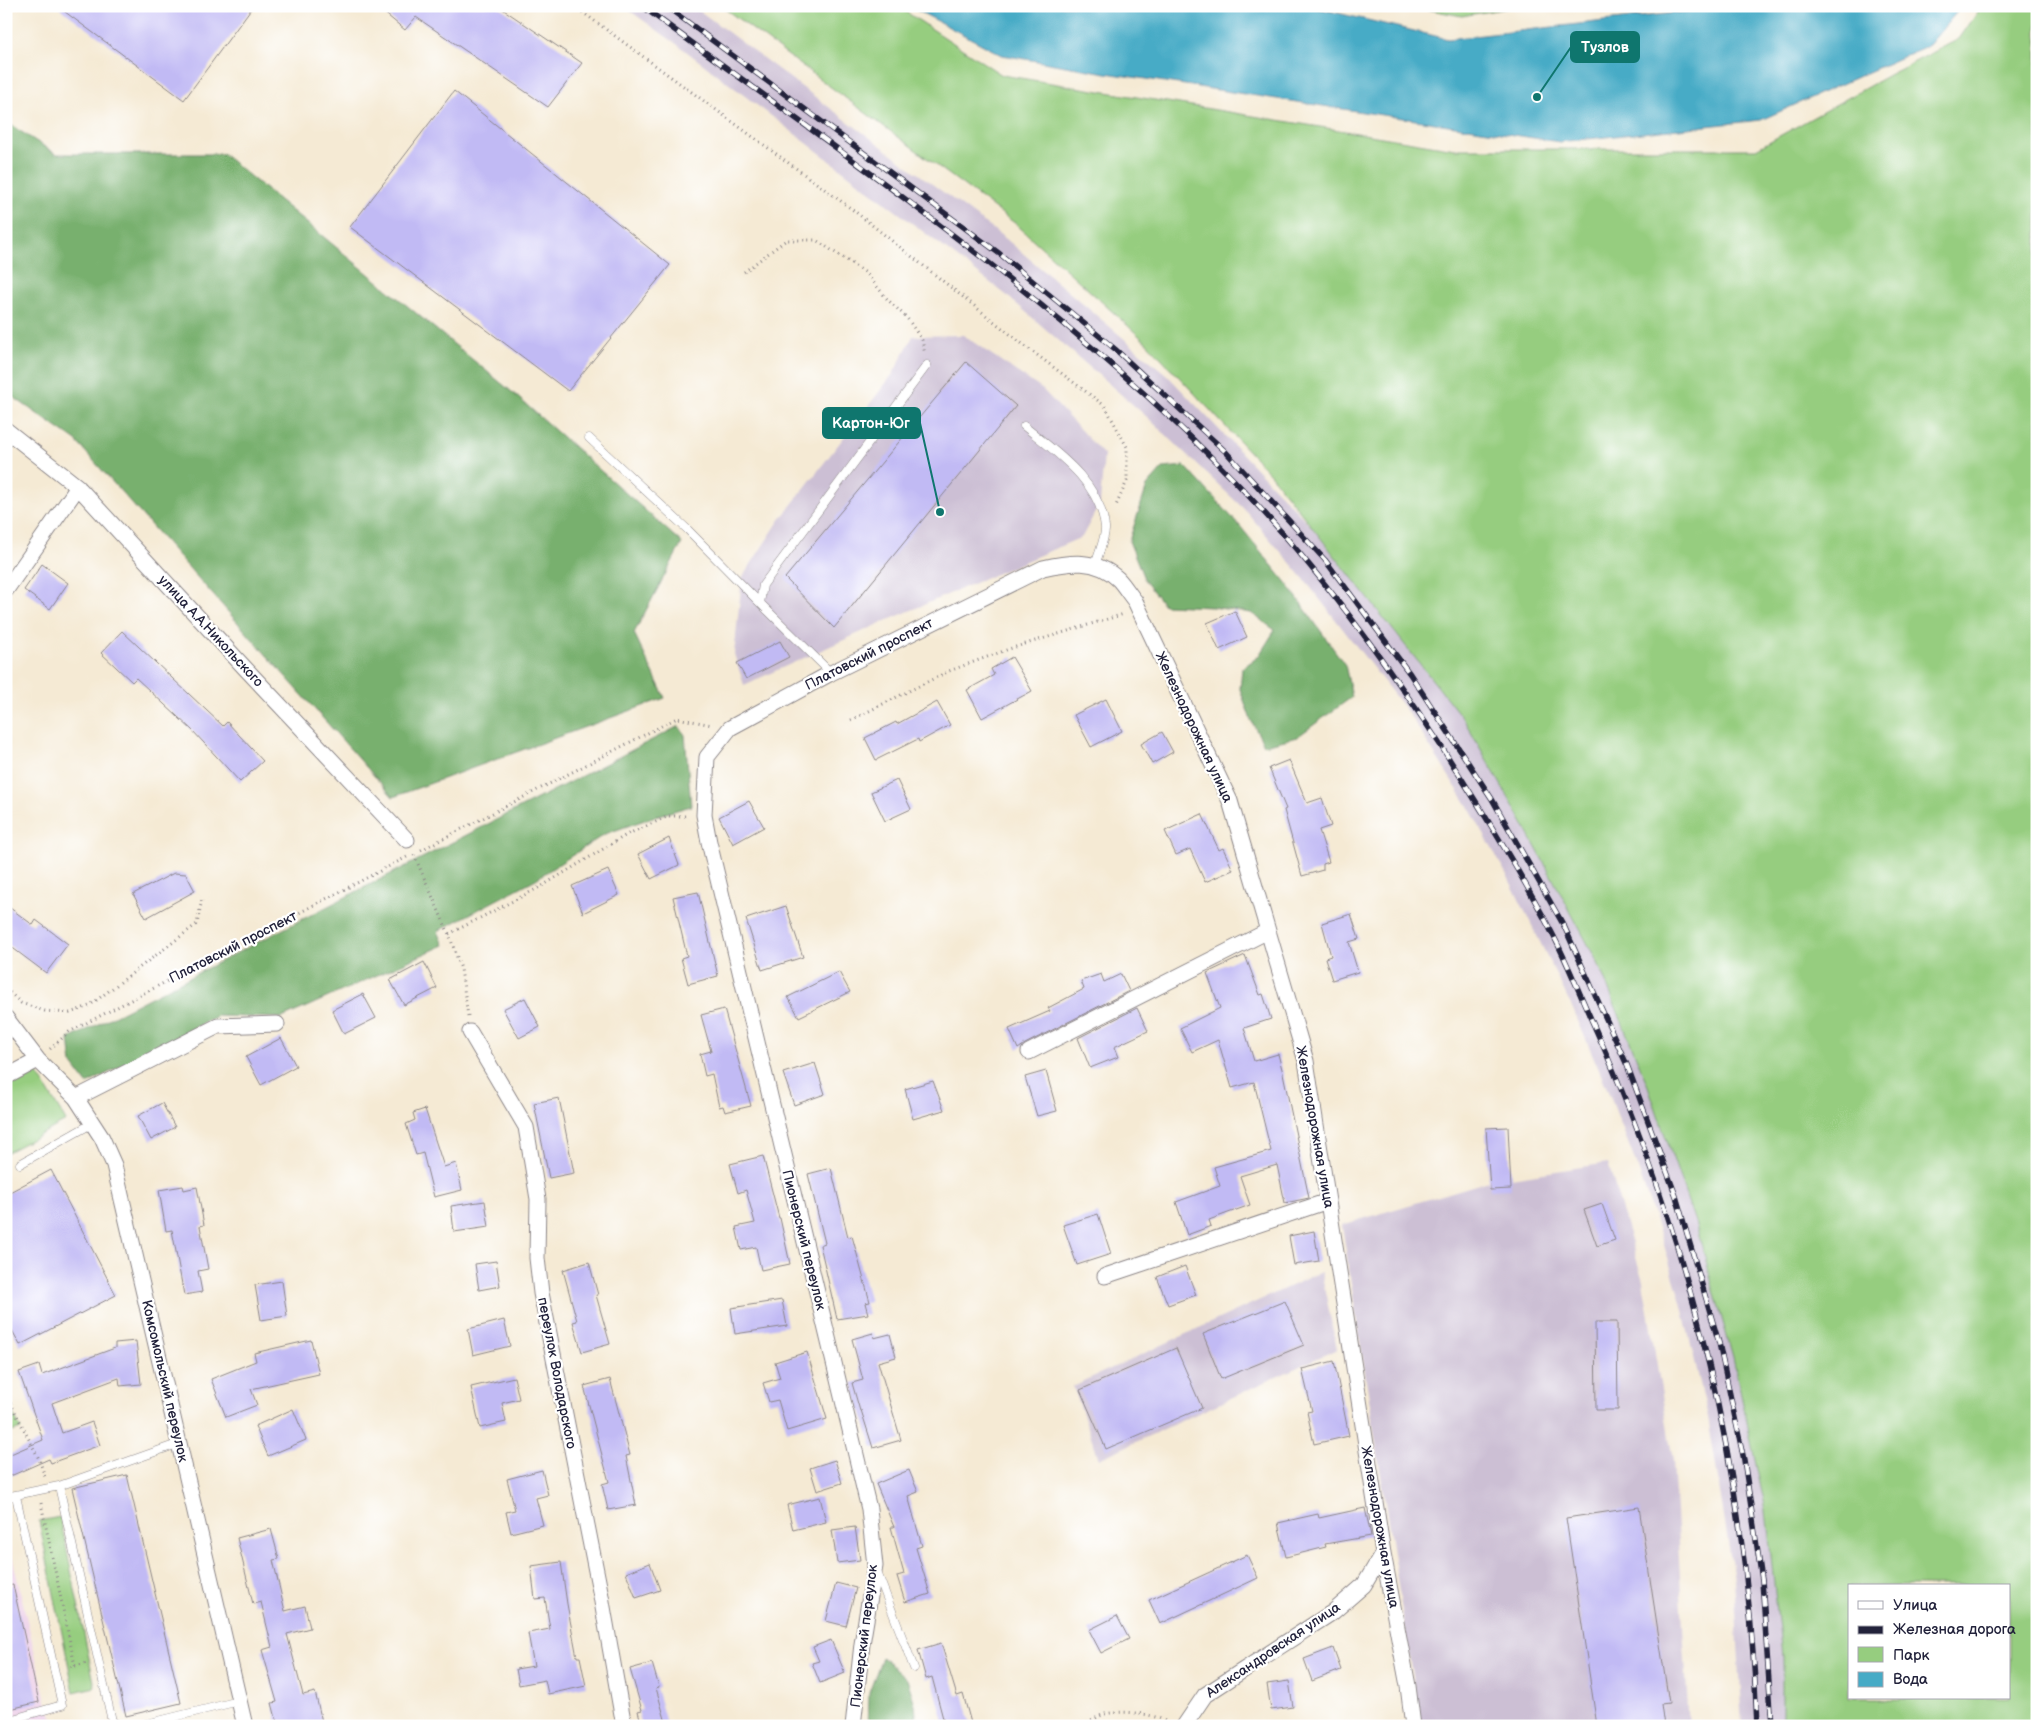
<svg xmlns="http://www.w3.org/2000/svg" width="2043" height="1732" viewBox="0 0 2043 1732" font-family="'Balsamiq Sans',sans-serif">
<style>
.built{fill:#edd1e9}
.industrial{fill:#ccbfd4}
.green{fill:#96cd7f;stroke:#5c785d;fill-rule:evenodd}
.forest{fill:#78b06e;stroke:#4d6954}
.water{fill:#46abc6;stroke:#346680}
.building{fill:#c1baf4}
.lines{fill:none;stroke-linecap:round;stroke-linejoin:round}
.service-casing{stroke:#8c8688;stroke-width:9}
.minor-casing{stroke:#8c8688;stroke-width:17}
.path{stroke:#8c8688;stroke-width:3;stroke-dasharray:1 4;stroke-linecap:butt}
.service{stroke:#fff;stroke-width:8}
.minor{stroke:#fff;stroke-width:15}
.rail-casing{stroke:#22223b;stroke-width:5.5}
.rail{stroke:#fff;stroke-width:4;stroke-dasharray:11;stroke-linecap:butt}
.labels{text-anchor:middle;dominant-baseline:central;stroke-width:4.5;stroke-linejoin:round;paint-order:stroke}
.street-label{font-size:14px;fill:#22223b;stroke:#fff}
.leader{fill:none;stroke:#0f766e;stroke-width:2}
.callout-dot{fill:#0f766e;stroke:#fff;stroke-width:2}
.callout{fill:#0f766e;stroke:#0f766e;stroke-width:2}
.callout-label{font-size:15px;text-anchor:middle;font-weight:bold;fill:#fff}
</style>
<rect width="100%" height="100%" fill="#fff"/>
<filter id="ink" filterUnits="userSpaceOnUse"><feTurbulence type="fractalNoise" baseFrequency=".02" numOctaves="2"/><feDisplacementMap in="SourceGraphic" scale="10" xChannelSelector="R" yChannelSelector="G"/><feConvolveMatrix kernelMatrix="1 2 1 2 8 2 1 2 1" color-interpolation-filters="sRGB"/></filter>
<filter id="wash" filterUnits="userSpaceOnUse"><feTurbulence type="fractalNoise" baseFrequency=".0096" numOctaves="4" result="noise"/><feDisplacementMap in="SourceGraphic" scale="20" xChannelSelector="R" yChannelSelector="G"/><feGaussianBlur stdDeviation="1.12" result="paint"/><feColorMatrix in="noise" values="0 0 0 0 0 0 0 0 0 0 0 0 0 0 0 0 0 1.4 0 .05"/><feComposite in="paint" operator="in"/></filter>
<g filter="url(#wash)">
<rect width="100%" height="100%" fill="#f5ead4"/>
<path class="built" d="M6,1531l41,174 10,21h-51z"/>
<path class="industrial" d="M623,6h70l313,233 161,136 142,149 155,196 55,96 79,147 50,123 47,136 38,136 33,152 16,147v69h-39l-9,-147 -26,-162 -27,-115 -17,-57 -27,-79 -31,-80 -34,-79 -64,-130 -40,-71 -59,-92 -105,-135 -59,-69 -99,-94 -141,-122 -327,-249z
M963,335l80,55 61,65 -4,48 -18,34 -196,84 -142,64 -10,-31 8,-76 37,-57 114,-147 20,-38z
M1508,1127l3,51 97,-15 35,118 30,180 16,265h-269l-78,-501 147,-44 -3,-53z
M1321,1272l16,77 -238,110 -26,-73z"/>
<path class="green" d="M721,6h176l105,69 453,74h301l133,-74 70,-36 23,-33h55v1720h-255v-69l-16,-147 -33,-152 -38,-136 -47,-136 -50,-123 -79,-147 -55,-96 -193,-245 -123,-131 -132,-120zM1849,1586h160v112h-160z
M1410,6h109l-57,10z
M33,1066l33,55 -60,32v-73z
M6,1401l15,28 -15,5z
M60,1517l35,170 -21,5 -35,-171z"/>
<path class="forest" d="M6,122l50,32h167l289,238 170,151 -48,90 31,65 -272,99 -317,-356 -70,-49z
M1185,466l55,60 48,59 57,80 7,32 -55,40 -33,8 -13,-25 -11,-31 2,-21 16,-11 17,-27 -24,-17 -38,-6 -49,-2 -19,-24 -16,-40 18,-55 16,-18z
M679,726l6,9 6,71 -32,9 -54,19 -69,45 -98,52 6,14 -162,73 -65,-2 -130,68 -15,-20 -3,-25z
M882,1657l25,22 8,25 2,22h-49l1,-33z"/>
<path class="water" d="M909,6h399l140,33 287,-33h227l-33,39 -168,75 -201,22 -454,-69 -104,-18z"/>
<g id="blocks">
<path class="building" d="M57,6h196l-69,94z
M376,6h122l84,57 -34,44 -132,-90 -11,13z
M454,91l216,174 -102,126 -218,-164z
M966,362l50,44 -182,222 -49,-50z
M42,564l26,19 -18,26 -26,-19z
M1235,611l12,26 -28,13 -12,-27z
M122,631l101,95 4,-4 36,39 -23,21 -48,-52 -56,-52 -4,4 -31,-29z
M780,641l9,16 -43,22 -9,-16z
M1012,657l20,34 -50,27 -15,-28 27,-15 -3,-6z
M1106,699l16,32 -31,16 -17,-32z
M937,702l13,23 -31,17 -1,-3 -42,21 -11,-22 31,-16 1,2z
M1162,732l11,20 -21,12 -11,-20z
M1289,760l18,43 15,-5 9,28 -12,4 10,32 -6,2v6l-21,6 -18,-66 2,-1 -17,-41z
M897,780l14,29 -26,12 -14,-29z
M749,801l15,26 -31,17 -14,-27z
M1202,814l17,36 4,-2 10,22 -28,12 -15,-33 -14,6 -11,-24z
M669,838l10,27 -28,14 -13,-25z
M608,870l11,25 -36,18 -11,-27z
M174,873l12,1 9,17 -49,27 -13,-24z
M698,892l20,84 -30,8 -7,-26 6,-2 -14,-59z
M6,905l27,20 3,-5 32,24 -22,29 -40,-30z
M786,906l17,51 -41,13 -16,-51z
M1351,914l8,25 -10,3 9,30 -26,8 -7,-22 6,-2 -9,-33z
M1245,955l15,40 3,-1 8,25 -27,9 10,33 24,-7 5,19 26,125 -24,5 -8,-38 -37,11 10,29 -41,15 2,6 -24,9 -11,-33 44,-16 -6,-19 57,-16 -17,-69 -22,6 -14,-48 -26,12 -12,-24 40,-20 -13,-35z
M424,962l13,26 -33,17 -14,-25z
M839,972l11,20 -51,25 -11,-20z
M1101,974l3,8 17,-8 8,17 -104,53 -7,5 -9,-20 41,-18 -2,-3 36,-19 -3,-8z
M363,994l13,24 -32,16 -12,-24z
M525,998l15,29 -21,11 -16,-29z
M1137,1008l11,23 -34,16 4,10 -28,11 -12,-30z
M724,1009l27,97 -26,6 -2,-6 -4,1 -7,-33 -7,2 -5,-22 11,-3 -10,-36z
M281,1038l15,28 -35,19 -15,-28z
M815,1063l10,31 -31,11 -11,-32z
M1046,1071l11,40 -20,5 -12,-39z
M933,1081l11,29 -31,9 -8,-30z
M559,1098l15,75 -25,5 -15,-75z
M162,1103l13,24 -24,13 -13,-24z
M425,1109l19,58 12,-4 6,27 -28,7 -11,-44 -7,2 -10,-31 9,-4 -2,-7z
M1508,1127l3,62 -21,1 -4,-62z
M763,1156l16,62h1l10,46 -29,6 -5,-23 -15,3 -5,-23 19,-4 -9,-33 -8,3 -8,-29z
M831,1168l17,69 4,-1 18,66 -5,1 3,11 -31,5 -17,-74 5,-2 -17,-69z
M51,1170l65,125 -96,50 -14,-26v-125z
M183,1186l1,4 13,-3 7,38 -4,1 8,43 -10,2 4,21 -18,3 -12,-65 -6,1 -7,-41z
M485,1201l4,26 -35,5 -3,-26z
M1602,1204l13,36 -18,6 -13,-36z
M1098,1214l13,40 -34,11 -14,-40z
M1314,1231l5,30 -25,4 -5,-29z
M496,1261l4,25 -21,4 -4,-26z
M589,1262l9,33h-2l14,49 -28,8 -9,-30 4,-1 -14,-51z
M1185,1266l11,29 -28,10 -11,-28z
M282,1281l5,35 -26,4 -6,-35z
M782,1300l5,26 -52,8 -4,-26z
M1285,1301l19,44 -83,34 -18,-45z
M504,1320l6,26 -37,9 -5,-26z
M1595,1322h22l1,88h-22z
M873,1333l1,5 16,-4 6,23 -18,5 23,78 -28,8 -12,-38 -1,1 -8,-28 11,-3 -11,-41z
M311,1340l8,34 -68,15 6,16 -31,12 -15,-38 45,-18 -2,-8z
M136,1341l5,43 -21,2 -1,-8 -67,25 10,30 30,-11 8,23 -49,18 -2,-4 -43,19v-22l37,-16 -24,-68 20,-7 3,10 73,-27v-5z
M1176,1348l26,60 -96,41 -26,-59z
M807,1352l20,67 -40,12 -9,-31 -9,2 -6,-19 17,-5 -5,-16z
M1334,1361l15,75 -35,8 -7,-32 5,-1 -10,-42z
M514,1377l5,22 -17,4 4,19 -26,6 -9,-41z
M610,1379l20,76 -4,1 10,49 -28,5 -6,-26 7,-2 -25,-96z
M293,1409l13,31 -38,16 -13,-30z
M835,1460l7,23 -25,8 -7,-23z
M542,1470l6,25 -12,3 7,27 -32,8 -5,-21 9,-2 -8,-31z
M909,1470l9,22 -10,4 14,50 -6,2 14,46 -25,8 -8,-26 7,-2 -13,-47h3l-18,-43z
M127,1475l54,228 -55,13 -54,-228z
M820,1497l6,25 -33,8 -6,-25z
M1639,1507l30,196 -8,1 3,22h-67l-31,-208z
M1365,1508l6,28 -46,8 1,3 -40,10 -8,-34 40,-9 1,4z
M855,1527l5,33 -23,3 -5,-33z
M271,1529l8,30 -6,1 12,51 20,-5 5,22 -23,6 16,61 12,-3 8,34h-45l-6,-23 5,-1 -15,-52 10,-3 -11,-45 -8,2 -16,-66z
M1247,1555l11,23 -98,46 -11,-24z
M561,1562l6,42 10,53h3l6,29 -38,8 -3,-14 -26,5 -3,-16 18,-3 -6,-33 22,-4 -5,-31 -10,1 -4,-33z
M650,1563l10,27 -24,8 -10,-25z
M836,1583l20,5 -10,38 -20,-5z
M13,1585l26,117 -33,8v-124z
M1117,1616l12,23 -28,14 -12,-23z
M831,1640l14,33 -25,10 -8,-20 7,-2 -6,-14z
M941,1643l16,53 6,-2 8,29 -10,3h-16l-13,-49 -6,2 -8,-29z
M1333,1648l8,22 -29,11 -8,-22z
M652,1663l7,24 -3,1 11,38h-25l-4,-15 4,-1 -12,-41z
M1289,1681l4,26 -22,3 -4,-26z"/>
</g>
</g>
<g filter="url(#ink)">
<use href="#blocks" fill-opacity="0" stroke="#8c8688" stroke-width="1"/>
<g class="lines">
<defs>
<path id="service" d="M1024,426c33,27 76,56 81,101 1,9 -7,29 -10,38
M589,438l99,92 72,73
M831,673l-71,-70 3,-18 164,-220
M20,1164l73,-41
M59,1486l53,235 7,5
M6,1497l53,-11 121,-43
M877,1572l37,96
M6,1721l56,-16 -46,-209
M138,1726l101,-25"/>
<path id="minor" d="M6,430l72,57 166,180 163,173
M6,590l72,-103
M6,1018l32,42 38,38 26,40 12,27 131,561
M470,1032l56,95 12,72 -1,59 4,35 60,303 23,130
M1029,1052l239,-121
M6,1077l32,-17
M76,1098l142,-72 59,-2
M1105,1276l223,-75
M853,1726l9,-82 13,-78 -6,-57 -160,-667 -5,-27 3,-58 23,-29 101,-55 212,-105c26,-6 53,-10 75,11 6,6 11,15 17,22l95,200 76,260 77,492 25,133 5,40
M1184,1726l21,-31 128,-83 31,-27 19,-32"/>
</defs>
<use href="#service" class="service-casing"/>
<use href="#minor" class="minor-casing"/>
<path class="path" d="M574,6l279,204 172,136 80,60 22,41v34l-12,27
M744,272l42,-32h30l50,33 22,27 19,18 15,22 3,14
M851,720l98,-49 60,-22 115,-35
M421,850l256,-132 35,7
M414,855l35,79 12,35 7,47
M449,934l93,-48 86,-52 41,-18h19
M6,989l15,14 24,8 25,2 19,-7 108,-82 5,-25
M50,1049l19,-17 338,-175
M6,1394l33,65 6,18
M41,1503l34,163 -8,1
M75,1666l12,-3
M1083,1726c7,-4 15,-10 22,-12 17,-4 47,-1 62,8"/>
<use href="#service" class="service"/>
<use href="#minor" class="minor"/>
<defs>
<path id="rail" d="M642,6c196,145 400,282 572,454 87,86 160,184 227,286 38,60 77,121 110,185 15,28 27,59 40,88 101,222 158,463 166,707
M666,6l334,248 115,95 111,103 99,108 85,114 82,125 72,127 63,139 49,131 43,147 25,117 18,120 10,146"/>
</defs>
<use href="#rail" class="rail-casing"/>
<use href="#rail" class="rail"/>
</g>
</g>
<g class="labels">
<g class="street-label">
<text transform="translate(211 631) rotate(47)">улица А.А.Никольского</text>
<text transform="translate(869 654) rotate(-27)">Платовский проспект</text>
<text transform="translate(1194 727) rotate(65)">Железнодорожная улица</text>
<text transform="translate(233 947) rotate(-27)">Платовский проспект</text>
<text transform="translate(1315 1127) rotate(80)">Железнодорожная улица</text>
<text transform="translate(804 1240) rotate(76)">Пионерский переулок</text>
<text transform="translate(557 1373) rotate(79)">переулок Володарского</text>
<text transform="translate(165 1381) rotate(77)">Комсомольский переулок</text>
<text transform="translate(1380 1527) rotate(80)">Железнодорожная улица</text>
<text transform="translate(864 1636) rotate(-83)">Пионерский переулок</text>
<text transform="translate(1273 1650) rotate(-34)">Александровская улица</text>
</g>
</g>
<path class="leader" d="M1537 97L1571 47M940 512L920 423"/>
<g class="callout-dot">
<circle cx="1537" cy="97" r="5"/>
<circle cx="940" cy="512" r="5"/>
</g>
<g class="callout">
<rect x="1571" y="32" width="68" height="30" rx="5"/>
<rect x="823" y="408" width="97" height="30" rx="5"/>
</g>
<g class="callout-label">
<text x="1605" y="52">Тузлов</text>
<text x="871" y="428">Картон-Юг</text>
</g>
<rect width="2043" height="1732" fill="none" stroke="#fff" stroke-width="25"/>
<rect x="1848" y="1584" width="162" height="115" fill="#ffffff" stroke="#a7a7b1"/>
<rect x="1858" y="1601" width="25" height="8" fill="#ffffff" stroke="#a7a7b1"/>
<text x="1893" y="1610" font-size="15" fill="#22223b">Улица</text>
<rect x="1858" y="1626" width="25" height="8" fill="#22223b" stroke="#a7a7b1"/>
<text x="1893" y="1634" font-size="15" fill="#22223b">Железная дорога</text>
<rect x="1858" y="1647" width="25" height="15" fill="#96cd7f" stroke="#a7a7b1"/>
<text x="1893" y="1660" font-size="15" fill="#22223b">Парк</text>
<rect x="1858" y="1672" width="25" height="15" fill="#46abc6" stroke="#a7a7b1"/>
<text x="1893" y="1684" font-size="15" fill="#22223b">Вода</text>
</svg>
